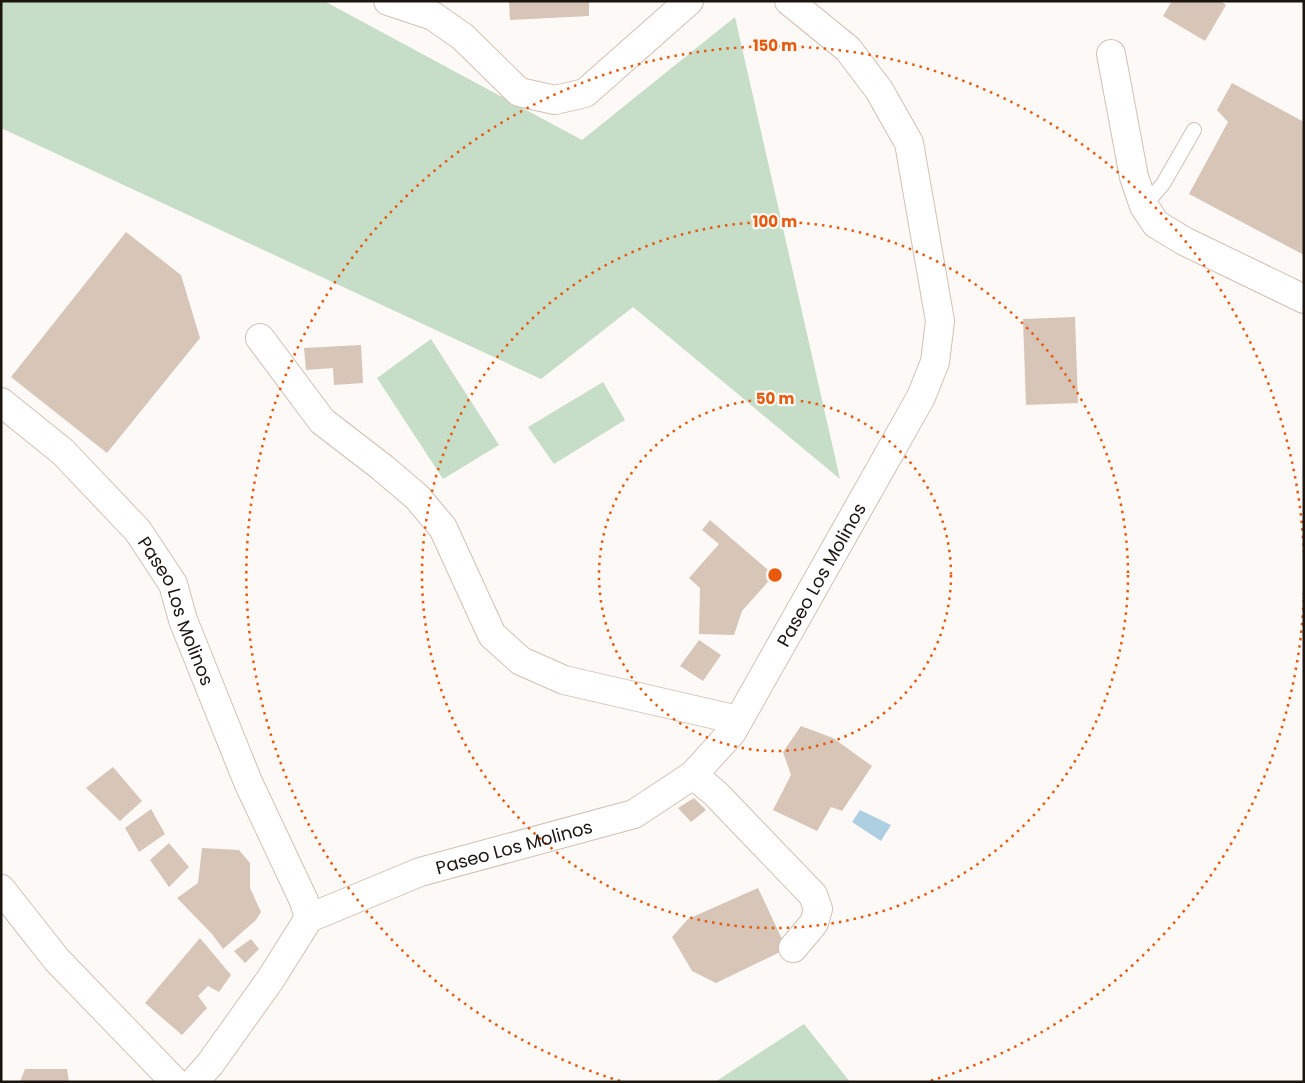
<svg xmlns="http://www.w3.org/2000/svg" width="1305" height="1083" viewBox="0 0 1305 1083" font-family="Poppins,sans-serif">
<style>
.green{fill:#c6ddc7}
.water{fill:#aecfe2}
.building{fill:#d7c5b8}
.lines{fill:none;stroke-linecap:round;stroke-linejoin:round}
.lane-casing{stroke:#d3c0b3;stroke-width:16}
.street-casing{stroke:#d3c0b3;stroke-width:30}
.lane{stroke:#fff;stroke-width:14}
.street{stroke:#fff;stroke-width:28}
.ring{fill:none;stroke:#e8590c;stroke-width:2.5;stroke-dasharray:2.5 5}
.labels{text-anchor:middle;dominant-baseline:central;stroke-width:4.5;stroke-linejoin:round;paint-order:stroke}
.street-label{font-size:18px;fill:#1b1510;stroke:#fdf9f6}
.centre{fill:#e8590c;stroke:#fdf9f6;stroke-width:2.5}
.ring-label{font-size:15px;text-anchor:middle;font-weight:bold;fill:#e8590c;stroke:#fdf9f6;stroke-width:4.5;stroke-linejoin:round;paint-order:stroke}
</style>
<rect width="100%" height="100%" fill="#fdf9f6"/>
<path class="green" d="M1,1h323l258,139 153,-123 105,462 -207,-172 -92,72 -540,-251z
M431,339l68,106 -56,34 -66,-101z
M603,382l22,38 -71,44 -26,-37z
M804,1024l46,58h-135z"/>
<path class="water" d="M860,810l31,15 -10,16 -29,-19z"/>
<path class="building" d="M509,1h80v15l-79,4z
M1172,1h49l5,4 -21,36 -42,-25z
M1232,83l72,39v133l-115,-61 39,-72 -11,-12z
M126,232l55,43 19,63 -93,115 -96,-76z
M1075,317l3,86 -52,2 -3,-86z
M361,345l2,38 -29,2 -1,-17 -27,2 -2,-22z
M710,520l64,55 -32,36 -8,24 -35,-1 1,-46 -11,-10 30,-34 -17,-14z
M699,640l22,15 -18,26 -23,-15z
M801,726l32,12 39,28 -30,45 -11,-4 -14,24 -44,-21 18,-35 -8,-23z
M113,767l29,34 -22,20 -34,-33z
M694,798l12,12 -15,12 -13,-14z
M151,809l14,25 -26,18 -14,-24z
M169,843l20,24 -20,20 -19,-27z
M202,848l37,2 11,13v25l11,24 -5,8 -33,29 -11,-15 -35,-36 21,-15z
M758,888l24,51 -2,13 -64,31 -24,-12 -20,-34 16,-18z
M200,938l31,37 -12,17 -11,-6 -10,10 9,12 -25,27 -37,-32z
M251,939l8,10 -14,14 -11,-12z
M25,1069h42l2,13h-49z"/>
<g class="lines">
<defs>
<path id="lane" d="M1144,206l19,-22 31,-54"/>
<g id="street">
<path d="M388,1l45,15 30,21 56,55 36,8 30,-7 104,-92"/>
<path d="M1111,54l23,123 10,29 12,18 28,17 120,58"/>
<path d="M260,338l62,83 61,47 34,29 26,31 49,107 29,26 43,19 174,40"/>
<path id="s1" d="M1,402l62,50 75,79 35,53 10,36 65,162 56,119 5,17"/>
<path d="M693,775l22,18 98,102 5,14 -4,14 -21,25"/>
<path d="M1,889l56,71 118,122"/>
<path id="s2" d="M194,1082l16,-18 60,-84 39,-62 111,-46 214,-58 59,-39 39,-43 189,-335 14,-35 5,-41 -31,-178 -30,-53 -31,-41 -59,-48"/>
</g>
</defs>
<use href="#lane" class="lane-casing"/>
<use href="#street" class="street-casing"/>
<use href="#lane" class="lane"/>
<use href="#street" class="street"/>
</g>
<g class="ring">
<circle cx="775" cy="575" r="176"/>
<circle cx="775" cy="575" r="353"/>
<path d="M1304 593A529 529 0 0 1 930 1081M620 1081A529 529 0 1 1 1304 557"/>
</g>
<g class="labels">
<g class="street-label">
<text stroke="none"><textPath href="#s2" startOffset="852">Paseo Los Molinos</textPath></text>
<text stroke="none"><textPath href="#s1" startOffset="278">Paseo Los Molinos</textPath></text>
<text stroke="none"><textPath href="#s2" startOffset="418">Paseo Los Molinos</textPath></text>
</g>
</g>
<circle cx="775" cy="575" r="8" class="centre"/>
<g class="ring-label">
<text x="775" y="51">150 m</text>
<text x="775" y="227">100 m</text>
<text x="775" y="404">50 m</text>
</g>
<rect width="1305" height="1083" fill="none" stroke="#1b1510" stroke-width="5"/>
</svg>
